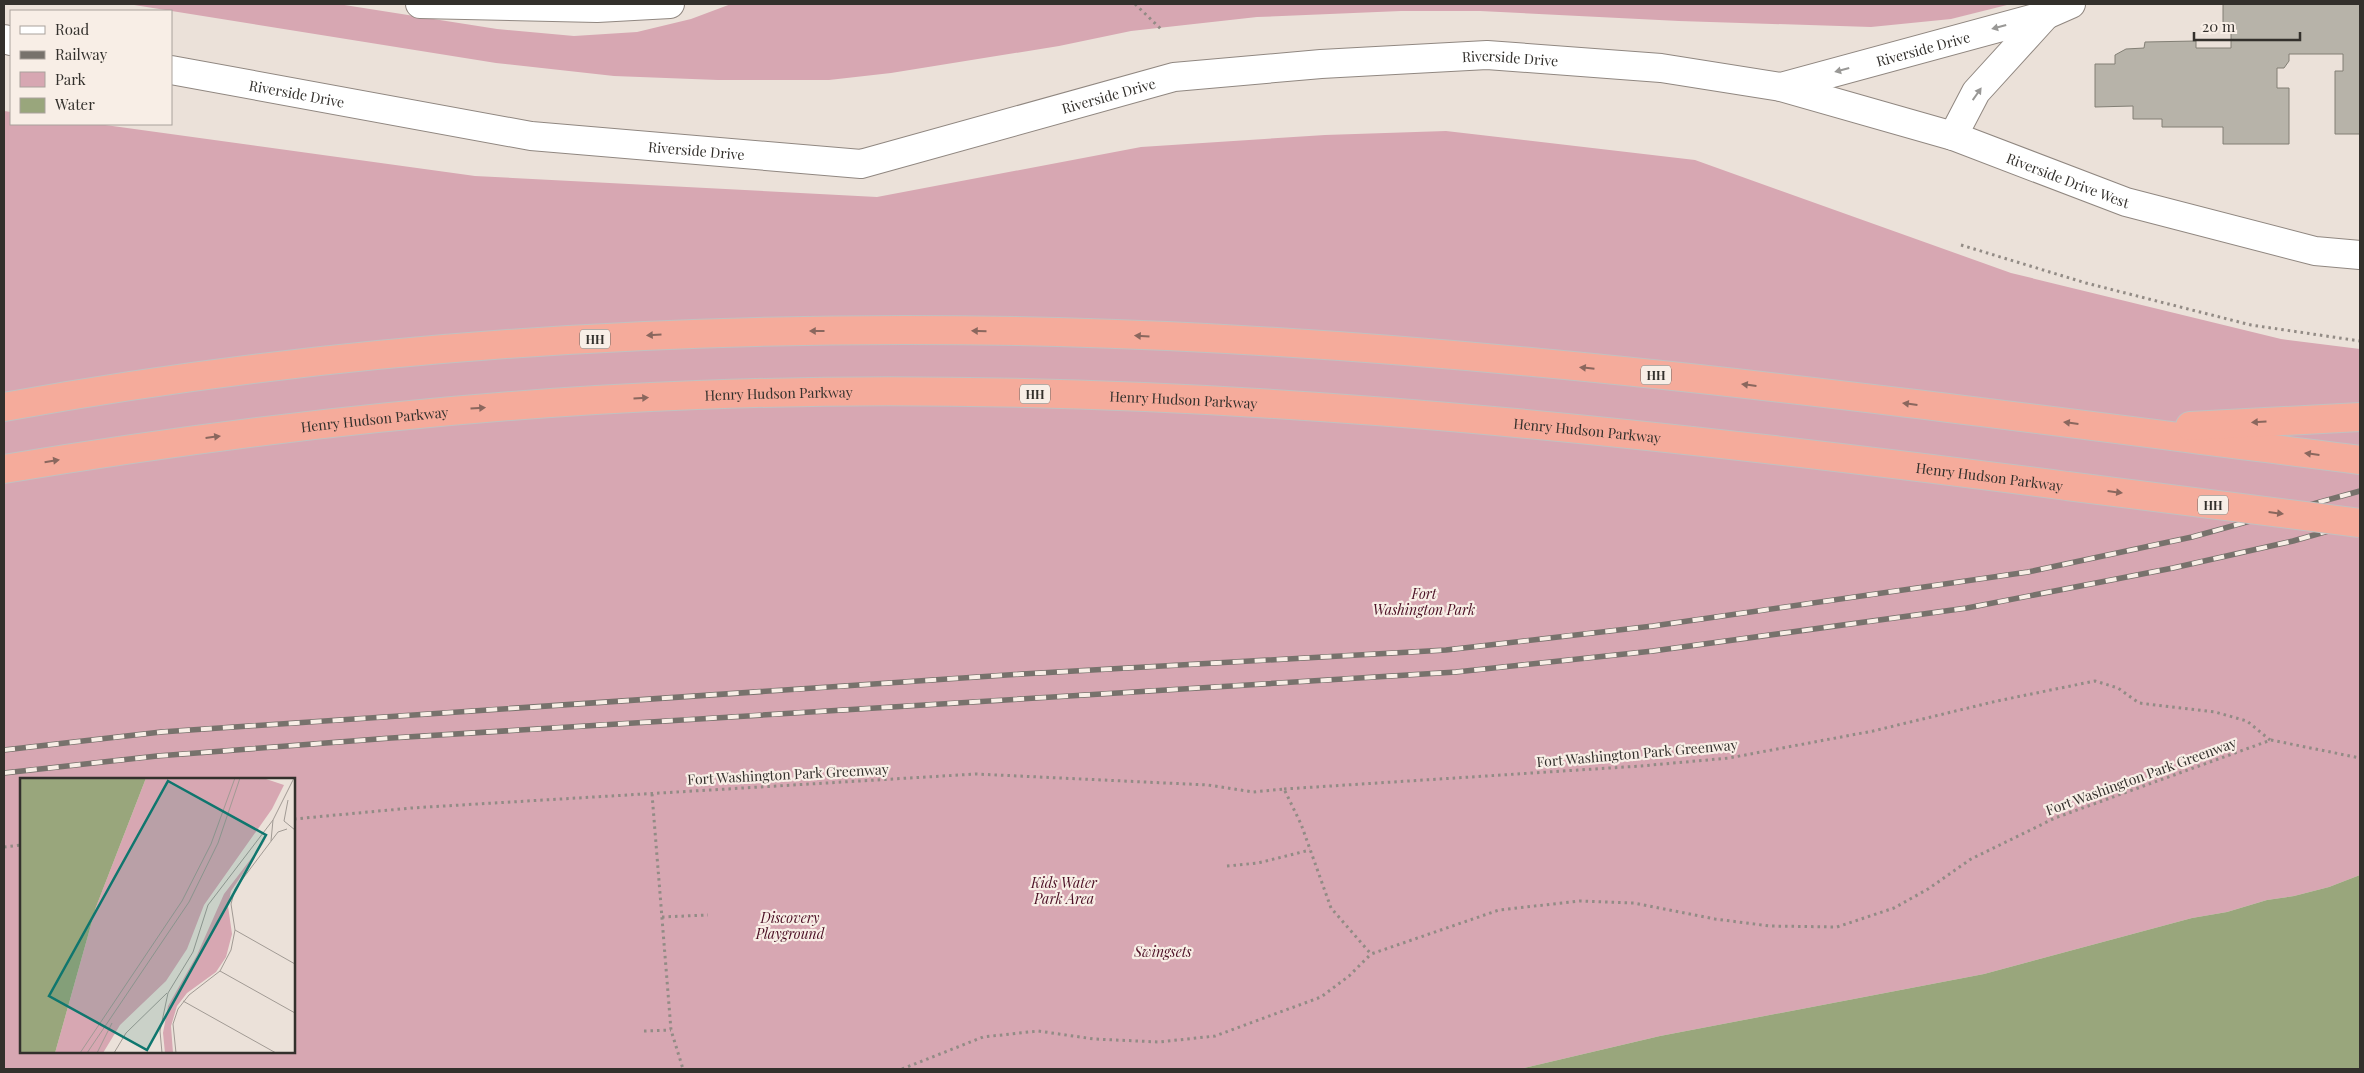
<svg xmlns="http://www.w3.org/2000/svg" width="2364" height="1073" viewBox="0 0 2364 1073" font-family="'Playfair Display',serif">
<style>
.green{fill:#d7a7b2;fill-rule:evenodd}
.water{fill:#99a67c}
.building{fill:#b7b3a9;stroke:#827f75}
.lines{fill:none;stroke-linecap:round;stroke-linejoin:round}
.street-casing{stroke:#908780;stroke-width:30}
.secondary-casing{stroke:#908780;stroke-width:30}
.highway-casing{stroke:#c2c1c0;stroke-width:30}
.path{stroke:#928b85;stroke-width:3;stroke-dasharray:2.5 4;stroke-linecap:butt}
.street{stroke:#fff;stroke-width:28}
.secondary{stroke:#fff;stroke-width:28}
.highway{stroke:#f5ab9b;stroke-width:28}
.rail-casing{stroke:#77726c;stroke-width:5.5}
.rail{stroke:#f8eee6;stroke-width:4;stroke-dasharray:11;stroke-linecap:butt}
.highway-bridge-casing{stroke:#c2c1c0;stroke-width:30;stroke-linecap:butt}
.highway-bridge{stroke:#f5ab9b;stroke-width:28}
.oneway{fill:#999896}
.oneway2{fill:#8a675e}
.labels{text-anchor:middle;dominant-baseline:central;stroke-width:4.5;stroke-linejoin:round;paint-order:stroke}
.shield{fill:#f8eee6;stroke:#6e6964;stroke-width:1}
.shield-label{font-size:12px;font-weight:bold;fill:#33302c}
.street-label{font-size:14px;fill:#33302c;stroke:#f8eee6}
.park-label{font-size:14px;font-style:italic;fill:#4b0f24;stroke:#f8eee6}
.inset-road{fill:none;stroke:#a19a94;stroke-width:1}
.view{fill:#0f766e;fill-opacity:0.15;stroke:#0f766e;stroke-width:2.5}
.inset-edge{fill:none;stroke:#33302c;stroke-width:2.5}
</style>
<rect width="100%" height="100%" fill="#ebe1d9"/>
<path class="green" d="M128,4h210l159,25 77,7 63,-4 54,-13 40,-15h1280l-60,15 -80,8 -192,-6 -199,-10h-79l-144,6 -126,14 -72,15 -168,27 -62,7h-111l-104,-4 -118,-13z
M4,111l7,1v12h87l377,52 402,21 264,-50 184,-12 121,-4 249,29 316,113 270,66 79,10v526l-31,12 -35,9 -27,4 -40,12 -35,6 -208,56 -324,62 -140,33h-1516zM21,779h273v273h-273z"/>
<path class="water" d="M2360,875v194h-840l140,-33 324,-62 208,-56 35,-6 40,-12 27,-4 35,-9z"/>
<path class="building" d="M2223,4h137v130h-25v-63h8v-17h-54v7l-5,7h-7v20h12v56h-66v-17h-61v-8h-29v-13l-38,1v-43h20v-9l11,-6 18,-1 1,-6 51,-1v7h35v-20h-8z"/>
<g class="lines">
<defs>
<path id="street" d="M420,4l177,4 73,-4"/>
<g id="secondary">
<path d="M4,39l7,2"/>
<path id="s1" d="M171,70l360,66 330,28 313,-87 147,-13 166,-9 174,13 120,19 265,-72 25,-11"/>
<path id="s2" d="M1781,87l172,49 173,66 189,49 45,4"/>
<path d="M1953,136l23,-44 70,-77"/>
</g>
<g id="highway">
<path d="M4,407c347,-63 702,-84 1054,-75 437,12 870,74 1302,128"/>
<path d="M2190,426l170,-9"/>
<path id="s3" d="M4,469c229,-38 460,-65 693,-74 458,-18 916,32 1370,91"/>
</g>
</defs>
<use href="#street" class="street-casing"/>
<use href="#secondary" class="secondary-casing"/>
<use href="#highway" class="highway-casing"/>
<path class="path" d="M1135,4l28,27
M1961,245l125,38 165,42 109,16
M1284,789l357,-23 88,-8 144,-27 124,-30 98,-20 23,7 21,15 76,9 32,9 23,19
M652,794l19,236 12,39
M294,819l117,-11 565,-34 232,11 45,7 31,-3 17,35 30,84 40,46 128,-44 81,-9 54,2 81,16 55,7 67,1 57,-19 34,-19 43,-30 84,-41 216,-78 89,18
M4,847l17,-2
M1227,866l31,-3 52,-13
M662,917l46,-2
M644,1031l27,-1
M902,1069l81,-32 55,-6 56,8 65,3 56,-6 106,-39 28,-21 22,-22"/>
<use href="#street" class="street"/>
<use href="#secondary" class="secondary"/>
<use href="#highway" class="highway"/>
<defs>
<path id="rail" d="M4,750l157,-18 861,-58 424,-24 207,-24 375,-54 164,-35 168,-46
M4,773l153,-17 234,-18 1065,-66 197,-21 314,-43 206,-40 120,-27 67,-19"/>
</defs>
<use href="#rail" class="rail-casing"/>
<use href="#rail" class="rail"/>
<defs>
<path id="highway-bridge" d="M2067,486l293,37"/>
</defs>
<use href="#highway-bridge" class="highway-bridge-casing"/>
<use href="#highway-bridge" class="highway-bridge"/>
</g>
<defs><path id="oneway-solid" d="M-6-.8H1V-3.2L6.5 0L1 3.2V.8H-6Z" transform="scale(1.25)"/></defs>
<g class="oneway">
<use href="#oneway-solid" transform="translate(1999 27) rotate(165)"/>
<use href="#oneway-solid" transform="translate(1842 70) rotate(165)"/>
<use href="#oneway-solid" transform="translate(1977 94) rotate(-55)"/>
</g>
<g class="oneway2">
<use href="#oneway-solid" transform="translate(817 331) rotate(180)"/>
<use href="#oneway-solid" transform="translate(979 331) rotate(-179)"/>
<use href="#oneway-solid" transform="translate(654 335) rotate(177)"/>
<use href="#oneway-solid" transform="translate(1142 336) rotate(-177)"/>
<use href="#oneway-solid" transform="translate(1587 368) rotate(-174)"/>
<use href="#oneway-solid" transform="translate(1749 385) rotate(-173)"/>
<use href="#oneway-solid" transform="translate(641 398) rotate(-3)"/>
<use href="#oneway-solid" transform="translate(1910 404) rotate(-173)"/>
<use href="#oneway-solid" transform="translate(478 408) rotate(-4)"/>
<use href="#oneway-solid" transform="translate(2259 422) rotate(177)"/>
<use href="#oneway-solid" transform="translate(2071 423) rotate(-173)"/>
<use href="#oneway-solid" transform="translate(213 437) rotate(-7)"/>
<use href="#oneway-solid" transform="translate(2312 454) rotate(-173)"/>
<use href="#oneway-solid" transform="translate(52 461) rotate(-9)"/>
<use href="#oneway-solid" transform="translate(2115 492) rotate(7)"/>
<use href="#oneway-solid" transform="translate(2276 513) rotate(7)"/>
</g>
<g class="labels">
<g class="shield">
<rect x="580" y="329.5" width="30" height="19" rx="4"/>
<rect x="1641" y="365.5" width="30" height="19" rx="4"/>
<rect x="1020" y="384.5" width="30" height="19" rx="4"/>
<rect x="2198" y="495.5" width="30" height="19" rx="4"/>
</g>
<g class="shield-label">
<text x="595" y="339">HH</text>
<text x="1656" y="375">HH</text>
<text x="1035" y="394">HH</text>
<text x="2213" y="505">HH</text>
</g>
<g class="street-label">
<text stroke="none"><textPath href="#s1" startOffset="1779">Riverside Drive</textPath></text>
<text stroke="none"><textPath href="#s1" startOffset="1359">Riverside Drive</textPath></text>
<text stroke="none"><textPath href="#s1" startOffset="128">Riverside Drive</textPath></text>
<text stroke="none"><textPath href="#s1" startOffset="954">Riverside Drive</textPath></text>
<text stroke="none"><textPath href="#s1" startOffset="532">Riverside Drive</textPath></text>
<text stroke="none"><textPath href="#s2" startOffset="302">Riverside Drive West</textPath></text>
<text stroke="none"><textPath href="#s3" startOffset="779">Henry Hudson Parkway</textPath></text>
<text stroke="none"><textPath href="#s3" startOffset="1184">Henry Hudson Parkway</textPath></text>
<text stroke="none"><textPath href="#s3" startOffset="374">Henry Hudson Parkway</textPath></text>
<text stroke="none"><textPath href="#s3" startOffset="1589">Henry Hudson Parkway</textPath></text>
<text stroke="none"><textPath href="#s3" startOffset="1994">Henry Hudson Parkway</textPath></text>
<text transform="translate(1637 753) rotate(-5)">Fort Washington Park Greenway</text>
<text transform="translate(788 774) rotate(-3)">Fort Washington Park Greenway</text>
<text transform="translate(2141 776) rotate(-20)">Fort Washington Park Greenway</text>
</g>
<g class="park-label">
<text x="1424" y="593">Fort<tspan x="1424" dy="16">Washington Park</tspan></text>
<text x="1064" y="882">Kids Water<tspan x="1064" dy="16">Park Area</tspan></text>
<text x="790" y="917">Discovery<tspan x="790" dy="16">Playground</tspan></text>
<text x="1163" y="951">Swingsets</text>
</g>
</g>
<g transform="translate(20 778)">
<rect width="275" height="275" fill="#ebe1d9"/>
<path d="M126,0h117l21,7 -12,24 -68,96 -17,44 -21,32 -46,44 -17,28h-48l41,-146zM247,60l-36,53 -3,15 4,28 -6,23 -10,15 -29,21 -10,13 -6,20 2,27h-8l-2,-20 5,-27 29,-51 27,-61z" fill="#d7a7b2"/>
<path d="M0,0h126l-50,129 -41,146h-35z" fill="#99a67c"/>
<path class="inset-road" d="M268,22l-4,21 11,9M251,63l2,-21M215,152l60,34M200,193l75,42M163,223l93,52M60,275l102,-152 29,-57 24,-66M67,275l102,-151 29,-59 22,-65M77,275l15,-30M94,275l12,-20 41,-40M142,275l-2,-22 8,-38 25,-41 15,-47 65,-85 21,-42M156,275l-3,-29 5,-15 11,-14 31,-24 11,-21 4,-20 -4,-26 4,-15 43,-57 9,-3"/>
<path class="view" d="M148,3l98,54 -119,215 -98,-54z"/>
<rect width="275" height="275" class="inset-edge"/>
</g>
<rect width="2364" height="1073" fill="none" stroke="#33302c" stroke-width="10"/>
<rect x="10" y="10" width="162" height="115" fill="#f8eee6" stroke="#a9a29c"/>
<rect x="20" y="26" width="25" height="8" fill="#ffffff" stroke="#a9a29c"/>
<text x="55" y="35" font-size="15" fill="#33302c">Road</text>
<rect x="20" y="51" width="25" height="8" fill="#77726c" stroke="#a9a29c"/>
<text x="55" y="60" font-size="15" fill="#33302c">Railway</text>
<rect x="20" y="72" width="25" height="15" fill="#d7a7b2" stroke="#a9a29c"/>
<text x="55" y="85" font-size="15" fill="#33302c">Park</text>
<rect x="20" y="98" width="25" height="15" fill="#99a67c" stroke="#a9a29c"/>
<text x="55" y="110" font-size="15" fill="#33302c">Water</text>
<path d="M2194 32v8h106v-8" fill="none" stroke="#33302c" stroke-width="2.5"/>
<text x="2202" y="32" font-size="15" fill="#33302c" stroke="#f8eee6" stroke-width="4" paint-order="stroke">20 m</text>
</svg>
